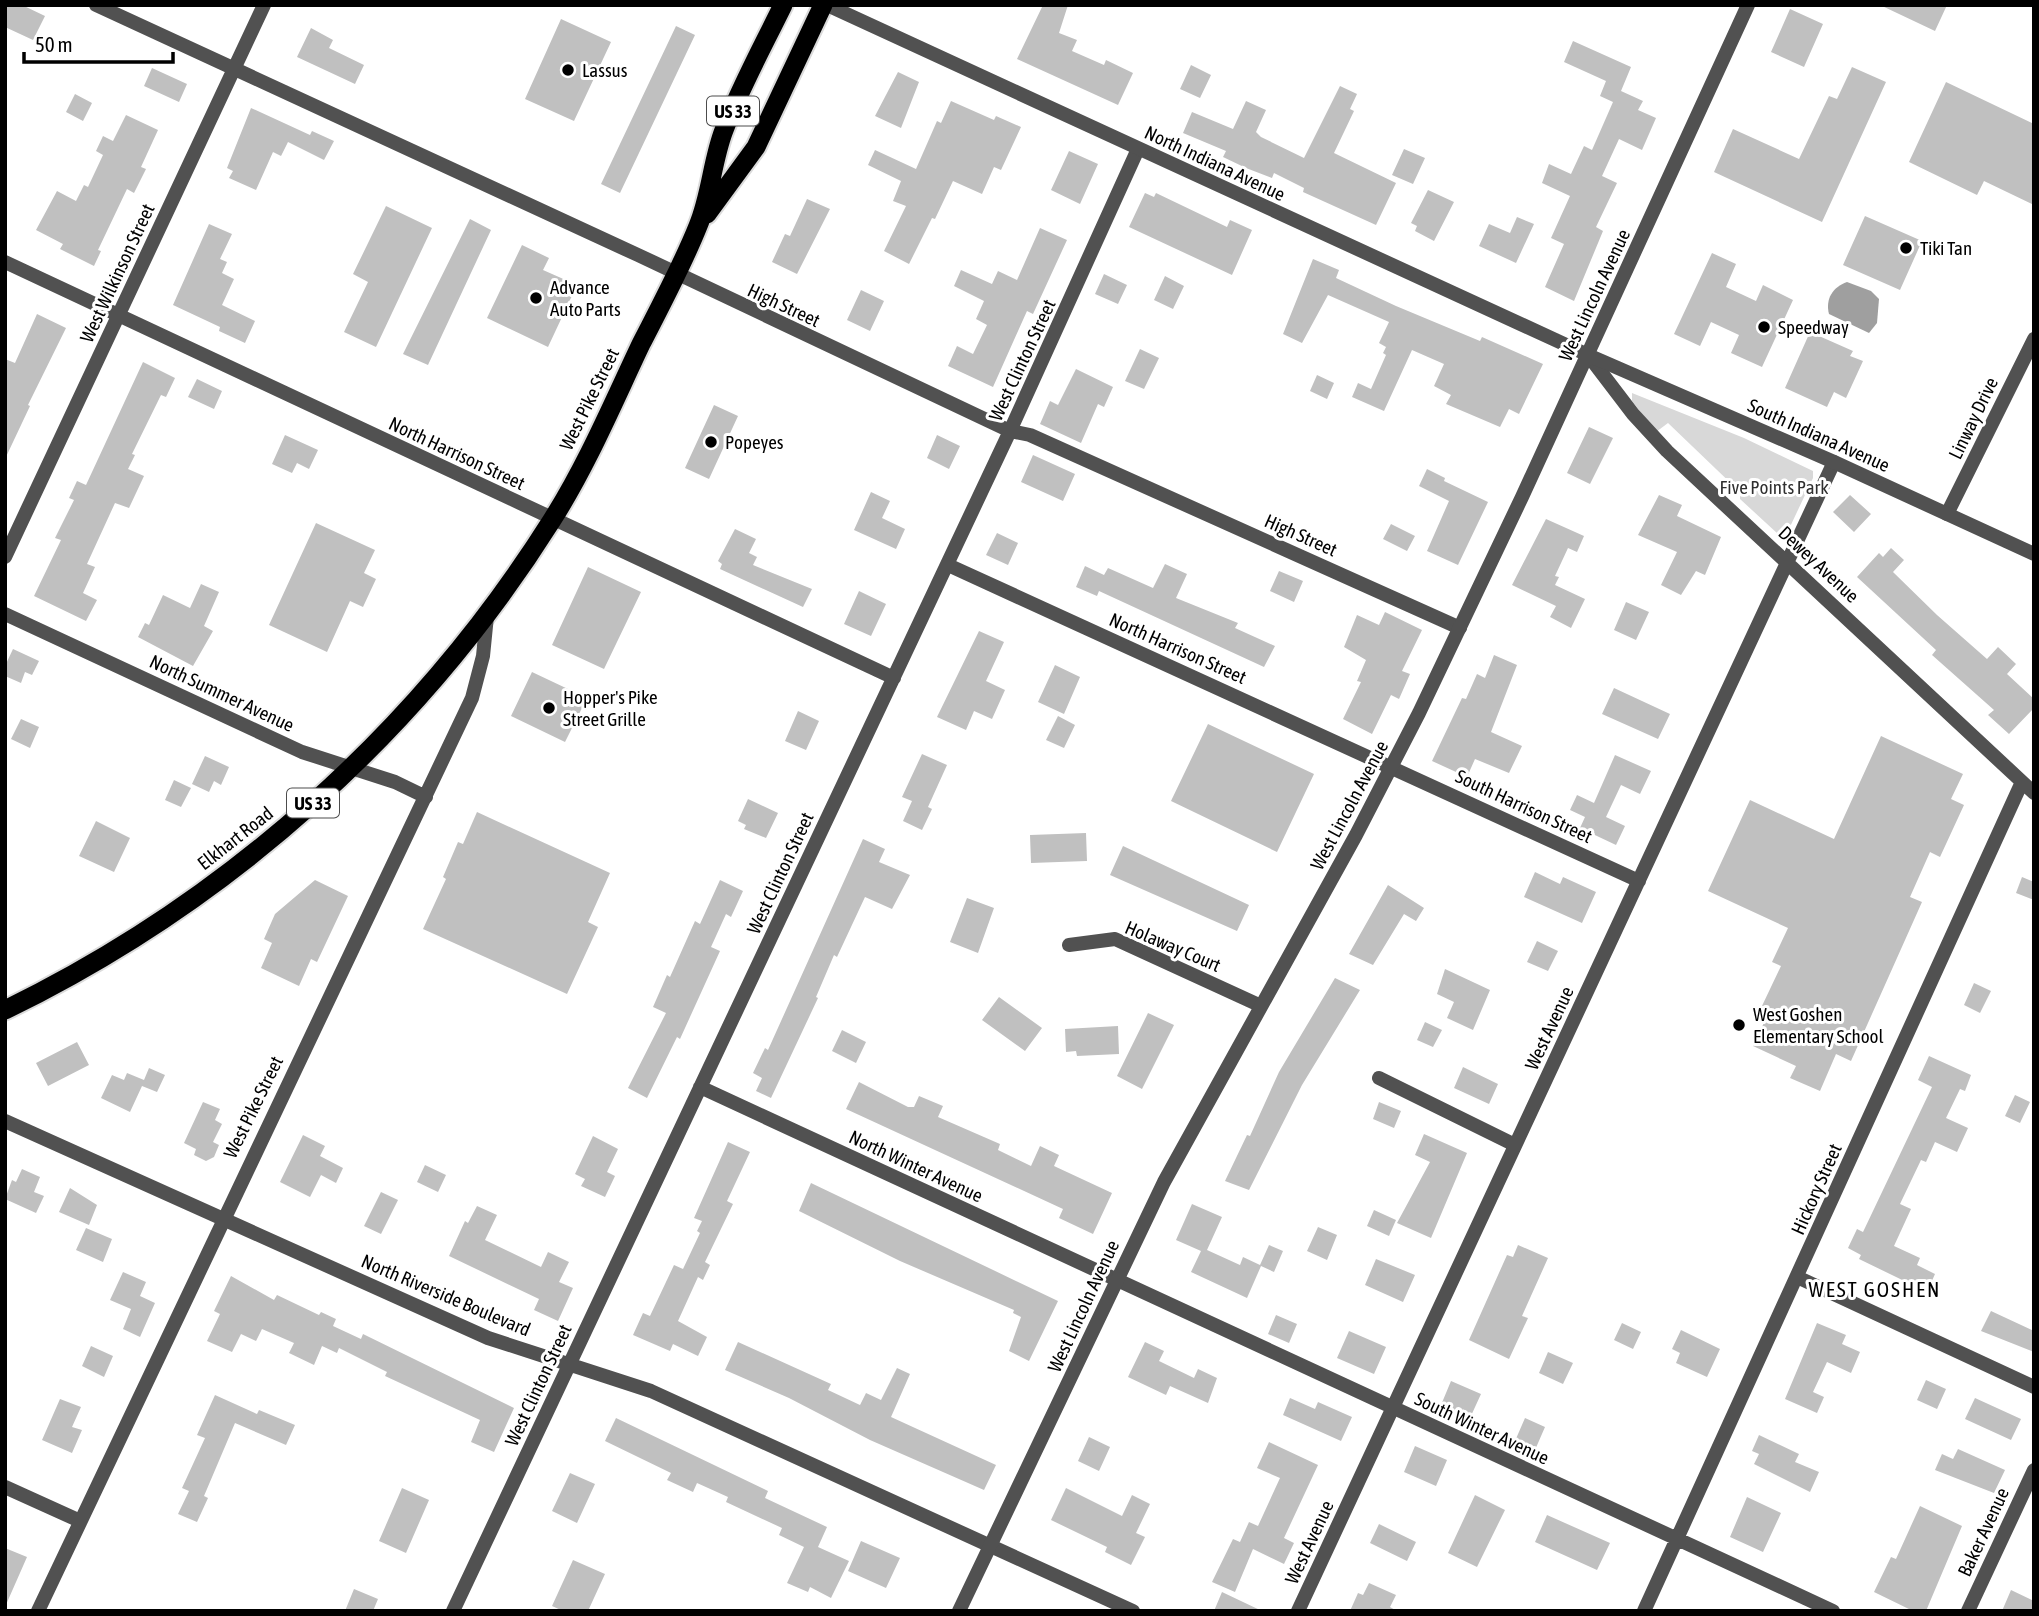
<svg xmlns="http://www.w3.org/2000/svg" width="2039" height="1616" viewBox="0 0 2039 1616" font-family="'Asap Condensed',sans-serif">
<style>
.green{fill:#d8d8d8}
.water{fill:#9f9f9f}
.building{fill:#c0c0c0}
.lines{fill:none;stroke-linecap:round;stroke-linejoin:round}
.trunk-casing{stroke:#dbdbdb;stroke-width:23}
.minor{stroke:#515151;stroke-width:14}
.tertiary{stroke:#515151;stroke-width:14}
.trunk{stroke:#000;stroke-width:19}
.poi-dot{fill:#000;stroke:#fff;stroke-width:2.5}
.labels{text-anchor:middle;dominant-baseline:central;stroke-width:6;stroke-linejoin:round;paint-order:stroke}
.shield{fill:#fff;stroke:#4c4c4c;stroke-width:2}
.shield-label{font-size:18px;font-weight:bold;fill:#000}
.poi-label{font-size:19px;fill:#000;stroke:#fff;text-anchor:start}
.street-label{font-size:19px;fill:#000;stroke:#fff}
.park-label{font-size:19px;fill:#2f2f2f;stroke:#fff}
.neighbourhood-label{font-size:21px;letter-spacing:2px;fill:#000;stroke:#fff}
</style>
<rect width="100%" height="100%" fill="#fff"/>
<path class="green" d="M1632,393l112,45 69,33v7l-24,51 -11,5 -38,-35v-7l-72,-69 -12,9 -24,-31z"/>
<path class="water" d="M1847,282l24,9 8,8 -2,24 -8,10 -40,-19c-4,-15 4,-27 18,-32z"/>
<path class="building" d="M5,5h17l23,11 -12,24 -28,-13z
M1043,5h25l-9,28 18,7 -5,11 32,14 2,-5 27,13 -15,32 -101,-46z
M1880,5h67l-12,26z
M1790,9l33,15 -19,43 -33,-15z
M561,19l50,23 -37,79 -49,-22z
M676,26l19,9 -75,158 -19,-9z
M311,28l22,12 -4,8 35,17 -9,19 -58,-27z
M1573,41l58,26 -10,24 22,10 -5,9 18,8 -14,32 -23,-11 -17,37 15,7 -21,44 7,4 -29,70 -29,-14 19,-43 -13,-6 19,-42 -28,-13 7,-19 22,10 13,-28 8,4 21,-48 -13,-6 6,-15 -42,-19z
M1191,65l20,10 -11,23 -20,-9z
M1852,67l34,15 -64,140 -108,-50 19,-43 66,30 30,-63 8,3z
M152,68l35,16 -8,18 -35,-16z
M898,72l21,10 -18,46 -26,-12z
M1946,82l88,42v81l-50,-24 -7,14 -68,-33z
M1340,86l17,8 -7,15 4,2 -20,42 62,30 -20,42 -73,-33 1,-4 -30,-15 -2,5 -26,-10 -23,-11 3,-6 -43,-18 9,-21 41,17 13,-28 20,9 -10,22 5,5 43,21z
M75,94l17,9 -9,18 -17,-9z
M951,101l43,19 2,-4 25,11 -20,43 -7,-3 -12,27 -29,-13 -18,38 -3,-1 -23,46 -25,-13 22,-45 -13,-5 8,-20 -33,-16 7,-15 41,19 21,-48 4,2z
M251,108l59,27 2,-4 22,10 -10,19 -36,-18 -7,14 -8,-4 -17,38 -27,-12 4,-7 -6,-3z
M126,115l32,15 -17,37 5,2 -12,24 -7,-4 -29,61 3,1 -7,15 -34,-17 3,-5 -27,-14 21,-39 19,10 8,-16 4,2 15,-32 -7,-4 7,-15 10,5z
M1404,149l21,9 -12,26 -21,-9z
M1069,151l29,13 -18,40 -29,-14z
M1428,190l26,12 -20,39 -19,-10 2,-5 -6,-3z
M1145,193l9,4 2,-4 71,34 3,-7 22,10 -20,45 -103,-48z
M807,199l23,10 -33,65 -25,-12 13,-28 5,2z
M386,206l46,22 -56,119 -32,-15 24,-50 -15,-8z
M1865,216l57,25 -22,49 -57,-25z
M1517,217l17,7 -18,39 -37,-17 10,-22 21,9z
M470,219l21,11 -63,135 -25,-11z
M209,224l23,10 -12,25 7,3 -5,11 12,6 -12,26 33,16 -10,22 -26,-12 1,-4 -47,-22z
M1040,228l27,12 -34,74 -6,-3 -34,76 -45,-21 9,-20 16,8 14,-29 -11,-6 8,-18 -30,-15 7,-16 31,14 6,-13 19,9z
M522,245l27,13 -6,12 34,15 -29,62 -61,-29z
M1712,253l24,11 -10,23 30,14 7,-16 30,15 -31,67 -31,-14 8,-18 -28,-13 -11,24 -26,-12z
M1313,259l26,11 -3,8 60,28 84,35 2,-4 61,27 -24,50 -10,-5 -9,18 -54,-23 5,-9 -17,-9 10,-22 -32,-14 -28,61 -32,-14 6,-14 13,6 15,-34 -3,-2 3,-6 -7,-4 10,-21 -61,-27 -26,48 -19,-9z
M1104,274l23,11 -9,19 -23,-10z
M1165,276l19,10 -11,23 -19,-9z
M861,290l23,11 -14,30 -23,-11z
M37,314l29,14 -38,77 2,1 -25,53v-100l10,4z
M1810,332l43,19 -3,5 13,5 -17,37 -12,-6 -7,15 -42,-19z
M1140,349l19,9 -15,31 -19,-8z
M143,362l32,16 -9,19 -5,-2 -29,59 3,1 -7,14 16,7 -15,32 -14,-5 -28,61 8,3 -12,26 14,7 -11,21 -52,-25 27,-56 -6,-2 19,-38 -5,-2 8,-17 9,4z
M1076,369l37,18 -9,20 -6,-3 -17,39 -41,-19 10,-23 8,4z
M1317,375l17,8 -7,16 -17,-8z
M197,379l25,12 -8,18 -26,-12z
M714,405l24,11 -29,63 -24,-11z
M1589,427l24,11 -23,46 -23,-11z
M285,435l33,15 -9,19 -12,-6 -5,10 -20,-9z
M937,435l23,11 -11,23 -22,-11z
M1033,455l42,19 -12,27 -42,-19z
M1427,469l18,9 -1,3 44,21 -30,63 -31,-14 22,-50 -30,-15z
M871,492l19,9 -8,17 23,11 -9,20 -42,-19z
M1659,495l23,10 -5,11 44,21 -16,38 -9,-4 -15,24 -20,-10 16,-33 -39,-17z
M1850,495l21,19 -17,18 -21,-20z
M1546,519l38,17 -7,16 -9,-4 -13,28 4,1 -4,8 30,14 -14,29 -21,-11 6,-11 -44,-21z
M316,523l59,27 -11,23 12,6 -13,28 -13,-6 -23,51 -58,-27z
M1391,524l24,12 -8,15 -24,-12z
M735,529l21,10 -7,14 8,4 -4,8 59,24 -9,18 -83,-38 2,-5 -4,-3z
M997,533l21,10 -10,22 -22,-10z
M1891,548l13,12 -11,12 44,43 50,44 11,-12 18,17 -9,10 27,25v9l-25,26 -21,-19 6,-5 -62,-55 4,-5 -79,-73 22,-24 4,4z
M1165,564l22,10 -11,24 62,25 -3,5 40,18 -11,21 -165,-76 -2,5 -21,-9 9,-21 19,9 4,-7 45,20z
M588,567l53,25 -37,77 -52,-24z
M1279,571l24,10 -9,21 -24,-11z
M201,584l18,8 -15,34 9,5 -20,35 -55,-29 7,-14 4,2 14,-30 27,13z
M859,591l27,13 -15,32 -27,-12z
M1626,602l23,10 -13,28 -22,-10z
M1385,612l37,18 -20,41 8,3 -11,25 -8,-4 -19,39 -29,-15 18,-37 -4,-1 9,-21 -22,-13 13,-32 22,10z
M979,631l25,11 -18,39 19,9 -13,29 -18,-8 -8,19 -29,-13z
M13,649l26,12 -7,14 -7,-3 -4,11 -16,-7v-10z
M1494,655l23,10 -26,67 31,14 -13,27 -34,-14 -8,18 -35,-16 30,-63 4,1 11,-25 8,4z
M1055,665l25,12 -16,37 -26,-12z
M532,672l55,26 -22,44 -54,-26z
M1614,688l56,26 -12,25 -56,-25z
M798,711l21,10 -13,29 -21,-9z
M1058,716l17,9 -11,23 -18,-8z
M21,719l18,8 -9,21 -19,-9z
M1208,724l106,50 -37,78 -106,-51z
M1881,736l82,38 -12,25 13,6 -24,52 -10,-5 -20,45 12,5 -71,159 -15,-7 -16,37 -30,-13 6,-12 -43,-20 16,-34 -8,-4 20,-42 -9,-4 16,-34 -80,-37 42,-91 84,39z
M922,754l25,11 -19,42 4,2 -10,21 -19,-9 9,-20 -10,-4z
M1615,755l36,16 -11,23 -19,-9 -15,32 19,9 -9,19 -36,-17 5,-11 -15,-7 7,-15 17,8z
M205,756l24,11 -8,18 -7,-4 -5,11 -17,-8z
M174,780l17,8 -10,19 -16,-7z
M748,799l30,14 -12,25 -22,-9 2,-4 -8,-4z
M477,812l133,61 -22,49 10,5 -31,67 -144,-65 23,-50 -3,-2 15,-35 5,2z
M96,821l34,17 -16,34 -35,-16z
M1086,833l1,28 -56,2 -1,-28z
M863,839l22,10 -6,13 31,13 -18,34 -27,-12 -28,60 -3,-2 -18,42 2,1 -47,100 -15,-7 6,-13 -9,-5 12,-25 3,2z
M1123,846l126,59 -12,26 -127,-56z
M1535,872l25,12 3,-7 33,15 -14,31 -58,-26z
M2022,877l12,5v18l-18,-7z
M315,880l33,16 -31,66 -6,-3 -12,27 -38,-18 11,-25 -8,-4 11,-25z
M720,880l23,11 -12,26 -5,-3 -15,33 9,4 -40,88 -3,-2 -30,61 -19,-10 38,-75 -13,-6 14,-32 3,2 25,-56 5,3z
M1388,885l36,23 -8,13 -12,-7 -31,51 -24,-11z
M967,898l27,10 -16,45 -28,-11z
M1537,941l21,10 -10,20 -21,-9z
M1445,969l45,21 -17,40 -26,-12 7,-16 -17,-8z
M1335,978l25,12 -58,95 -53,105 -24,-9 22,-46 3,1 29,-64z
M1974,983l17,8 -11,22 -16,-8z
M999,997l43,31 -17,23 -43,-31z
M1148,1013l26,12 -32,64 -25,-13z
M1425,1022l17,8 -9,17 -16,-7z
M1118,1026l1,28 -42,2 -1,-5 -10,1 -1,-23z
M842,1030l24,12 -10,21 -24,-12z
M77,1042l12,23 -41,21 -12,-23z
M1929,1056l42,19 -6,16 -5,-2 -14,29 22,10 -11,24 -22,-10 -9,20 -5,-2 -21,44 11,5 -17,37 26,12 -3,7 18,9 -8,18 -68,-33 2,-4 -13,-7 9,-19 6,3 69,-145 -14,-7z
M1463,1067l35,17 -9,20 -35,-16z
M149,1068l16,7 -8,17 -15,-6 -12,26 -29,-14 11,-23 12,5 3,-7 17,7z
M859,1082l49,25h6l5,-11 24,10 -5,11 62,27 -2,6 33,16 9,-20 19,9 -5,11 58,27 -19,41 -34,-16 4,-9 -217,-100z
M2015,1095l15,7 -10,21 -15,-7z
M203,1102l17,7 -5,11 7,4 -9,18 6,3 -5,12 -8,4 -12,-6 2,-6 -12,-6z
M1379,1102l22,9 -7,17 -21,-9z
M1424,1134l43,19 -36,85 -34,-15 33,-61 -15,-7z
M303,1135l22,11 -5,10 23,12 -7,15 -15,-8 -11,22 -30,-15z
M593,1136l25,13 -11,23 8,4 -10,21 -24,-11 4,-7 -10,-5z
M728,1142l22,10 -23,49 6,3 -28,58 5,3 -7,15 -5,-3 -20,44 29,16 -9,19 -25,-12 -3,7 -37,-16 10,-22 7,3 24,-51 9,4 17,-36 -3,-2 5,-10 -8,-3z
M425,1165l21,10 -8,17 -21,-10z
M22,1169l18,8 -6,15 10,4 -8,17 -31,-14 7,-19 4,2z
M811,1183l247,118 -29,60 -20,-10 12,-34 -8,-4 1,-3 -114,-49 -101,-50z
M70,1188l27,17 -8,20 -30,-13z
M381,1192l17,8 -17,34 -17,-8z
M1192,1204l30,13 -15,33 33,15 3,-8 17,8 9,-20 14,6 -9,21 -13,-6 -14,32 -56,-26 10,-21 -25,-11z
M477,1206l20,9 -12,25 56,27 7,-15 21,10 -10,20 14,6 -15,33 -24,-11 5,-11 -90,-43 16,-35 3,2z
M1374,1210l22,10 -7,16 -22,-10z
M1318,1227l19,8 -10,25 -20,-9z
M86,1228l26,11 -9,23 -27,-12z
M1518,1245l30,13 -26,58 6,2 -19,41 -40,-19 38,-85 6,2z
M1376,1259l39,16 -12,27 -38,-17z
M123,1272l23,10 -6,14 15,7 -15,34 -17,-8 8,-20 -21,-9z
M231,1276l43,24 3,-5 42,20 2,-3 15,7 -3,7 28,13 2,-5 151,74 -20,44 -23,-10 9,-22 -95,-44 2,-4 -48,-24 -2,5 -15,-7 -8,19 -25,-12 5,-10 -32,-14 -6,12 -15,-7 -9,18 -25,-11 13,-27 -6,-3z
M1991,1311l43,20v21l-53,-21z
M1276,1315l21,9 -8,19 -21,-9z
M1622,1323l19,9 -8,17 -19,-9z
M1817,1323l29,12 -4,9 18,8 -9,21 -24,-11 -14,30 11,5 -7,16 -32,-14z
M1681,1330l39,19 -13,28 -31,-14 4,-10 -8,-4z
M1349,1331l37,16 -12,27 -37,-16z
M738,1342l93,42 -3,6 32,15 6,-12 15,7 16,-32 13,6 -19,43 105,48 -12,25 -114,-50 -81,-42 -64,-28z
M1145,1342l19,9 -5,10 35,17 4,-9 19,9 -9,25 -38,-17 -4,9 -38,-18z
M91,1346l22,10 -9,21 -22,-11z
M1548,1352l25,11 -10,21 -24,-11z
M1926,1380l20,9 -9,20 -20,-9z
M1451,1381l30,13 -11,24 -29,-13z
M215,1395l42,19 2,-4 36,15 -9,20 -51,-22 -31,73 4,2 -11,24 -19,-8 11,-23 -7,-3 23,-50 -8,-3z
M1290,1398l25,11 3,-7 34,15 -11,24 -58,-26z
M1975,1398l46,21 -10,21 -46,-21z
M60,1399l21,8 -9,20 10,3 -10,23 -30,-13z
M616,1418l152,73 -3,7 62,29 -9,20 31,14 -18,37 -21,-11 -2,5 -21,-9 17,-36 -25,-12 3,-7 -56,-26 2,-5 -31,-14 -4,9 -26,-12 4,-7 -66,-32z
M1525,1418l20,9 -10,23 -20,-9z
M1759,1435l40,19 -4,8 24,10 -9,20 -56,-28 5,-10 -7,-3z
M1089,1437l21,10 -11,24 -21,-10z
M1269,1442l49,23 -34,73 10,5 -10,21 -31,-15 -18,43 -23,-10 21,-43 7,3 9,-20 9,4 22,-48 -23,-10z
M1415,1446l32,14 -11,26 -32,-14z
M1958,1449l47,21 -11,23 -59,-23 7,-16 11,5z
M570,1473l25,11 -18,39 -25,-12z
M402,1488l27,12 -23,53 -27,-12z
M1066,1488l56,28 10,-21 18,9 -14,29 9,4 -14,28 -26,-13 2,-5 -56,-27z
M1475,1495l30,15 -28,57 -29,-14z
M1747,1497l34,16 -18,39 -33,-15z
M1920,1506l42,20 -36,85h-13l-39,-19 17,-35 5,2z
M1547,1515l63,28 -13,27 -62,-28z
M1379,1524l37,18 -9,19 -37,-18z
M861,1541l39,17 -14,30 -38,-17z
M5,1548l22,9 -22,50z
M573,1560l32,14 -17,37h-25l-11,-5z
M1369,1583l27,12 -6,12 7,4h-47l8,-18 5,2z
M354,1589l24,10 -5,12h-28z
M2011,1590l23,11v10h-32z
M1222,1592l40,19h-48z"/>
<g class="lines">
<defs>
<path id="trunk" d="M707,214l49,-67 67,-142
M5,1010c224,-109 414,-279 547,-490 35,-55 61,-117 89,-176 20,-39 41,-78 57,-118 13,-31 14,-65 26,-96 16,-42 39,-84 59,-125"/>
</defs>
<use href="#trunk" class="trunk-casing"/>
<path class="minor" d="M96,5l542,250 372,176 20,4 430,193
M5,262l889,416
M1588,355l45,59 34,37 367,342
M1947,514l87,-175
M5,557l259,-552
M948,565l691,316
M5,614l297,138 93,30 31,15
M1069,945l46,-6 144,66
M1379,1078l136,67
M700,1087l1133,524
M5,1121l483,217 163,53 482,220
M1797,1277l237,110
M5,1487l75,34
M38,1611l434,-913 11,-42 4,-40
M453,1611l557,-1180 128,-282
M1298,1611l536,-1149
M1644,1611l378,-829
M1968,1611l66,-141"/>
<path class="tertiary" d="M827,5l761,350 246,107 200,92
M959,1611l205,-429 192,-347 63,-122 103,-216 226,-492"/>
<use href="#trunk" class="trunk"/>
</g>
<g class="poi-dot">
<circle cx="568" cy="70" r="7"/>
<circle cx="1906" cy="248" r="7"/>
<circle cx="536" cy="298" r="7"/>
<circle cx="1764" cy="327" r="7"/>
<circle cx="711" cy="442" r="7"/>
<circle cx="549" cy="708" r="7"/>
<circle cx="1739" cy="1025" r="7"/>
</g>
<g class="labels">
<g class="shield">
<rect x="707" y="96.5" width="52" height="29" rx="5"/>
<rect x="287" y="788.5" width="52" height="29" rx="5"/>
</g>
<g class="shield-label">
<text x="733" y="111">US 33</text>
<text x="313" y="803">US 33</text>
</g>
<g class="poi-label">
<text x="582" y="70">Lassus</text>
<text x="1920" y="248">Tiki Tan</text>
<text x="550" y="287">Advance<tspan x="550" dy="22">Auto Parts</tspan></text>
<text x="1778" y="327">Speedway</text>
<text x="725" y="442">Popeyes</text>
<text x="563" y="697">Hopper's Pike<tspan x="563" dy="22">Street Grille</tspan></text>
<text x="1753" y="1014">West Goshen<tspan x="1753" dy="22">Elementary School</tspan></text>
</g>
<g class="street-label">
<text transform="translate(1215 163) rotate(25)">North Indiana Avenue</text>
<text transform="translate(117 273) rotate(-65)">West Wilkinson Street</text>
<text transform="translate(1594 295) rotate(-65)">West Lincoln Avenue</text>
<text transform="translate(784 305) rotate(25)">High Street</text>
<text transform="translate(1022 360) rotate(-65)">West Clinton Street</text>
<text transform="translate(589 399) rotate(-64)">West Pike Street</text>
<text transform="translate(1973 418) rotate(-64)">Linway Drive</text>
<text transform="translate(1819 435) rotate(24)">South Indiana Avenue</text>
<text transform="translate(457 453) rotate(25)">North Harrison Street</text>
<text transform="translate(1301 535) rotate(24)">High Street</text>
<text transform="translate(1819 564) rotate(43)">Dewey Avenue</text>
<text transform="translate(1178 648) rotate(24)">North Harrison Street</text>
<text transform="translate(222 693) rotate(25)">North Summer Avenue</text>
<text transform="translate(1349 805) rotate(-62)">West Lincoln Avenue</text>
<text transform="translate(1524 806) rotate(25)">South Harrison Street</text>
<text transform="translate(235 838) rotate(-38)">Elkhart Road</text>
<text transform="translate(780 873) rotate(-65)">West Clinton Street</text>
<text transform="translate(1173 946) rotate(23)">Holaway Court</text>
<text transform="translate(1549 1028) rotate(-65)">West Avenue</text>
<text transform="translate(253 1107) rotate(-64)">West Pike Street</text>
<text transform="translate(916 1166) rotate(25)">North Winter Avenue</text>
<text transform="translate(1816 1189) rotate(-66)">Hickory Street</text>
<text transform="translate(446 1295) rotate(23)">North Riverside Boulevard</text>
<text transform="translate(1083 1306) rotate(-65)">West Lincoln Avenue</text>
<text transform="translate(538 1385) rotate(-65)">West Clinton Street</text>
<text transform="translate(1482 1428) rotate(25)">South Winter Avenue</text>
<text transform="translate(1983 1532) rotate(-65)">Baker Avenue</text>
<text transform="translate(1309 1542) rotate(-65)">West Avenue</text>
</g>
<g class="park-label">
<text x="1774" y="487">Five Points Park</text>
</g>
<g class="neighbourhood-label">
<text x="1875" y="1289">WEST GOSHEN</text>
</g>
</g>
<rect width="2039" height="1616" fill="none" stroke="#000000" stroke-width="14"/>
<path d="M24 52v10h149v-10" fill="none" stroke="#000000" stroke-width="3.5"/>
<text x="35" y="52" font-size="21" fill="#000000" stroke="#ffffff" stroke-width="5" paint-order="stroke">50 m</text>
</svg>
